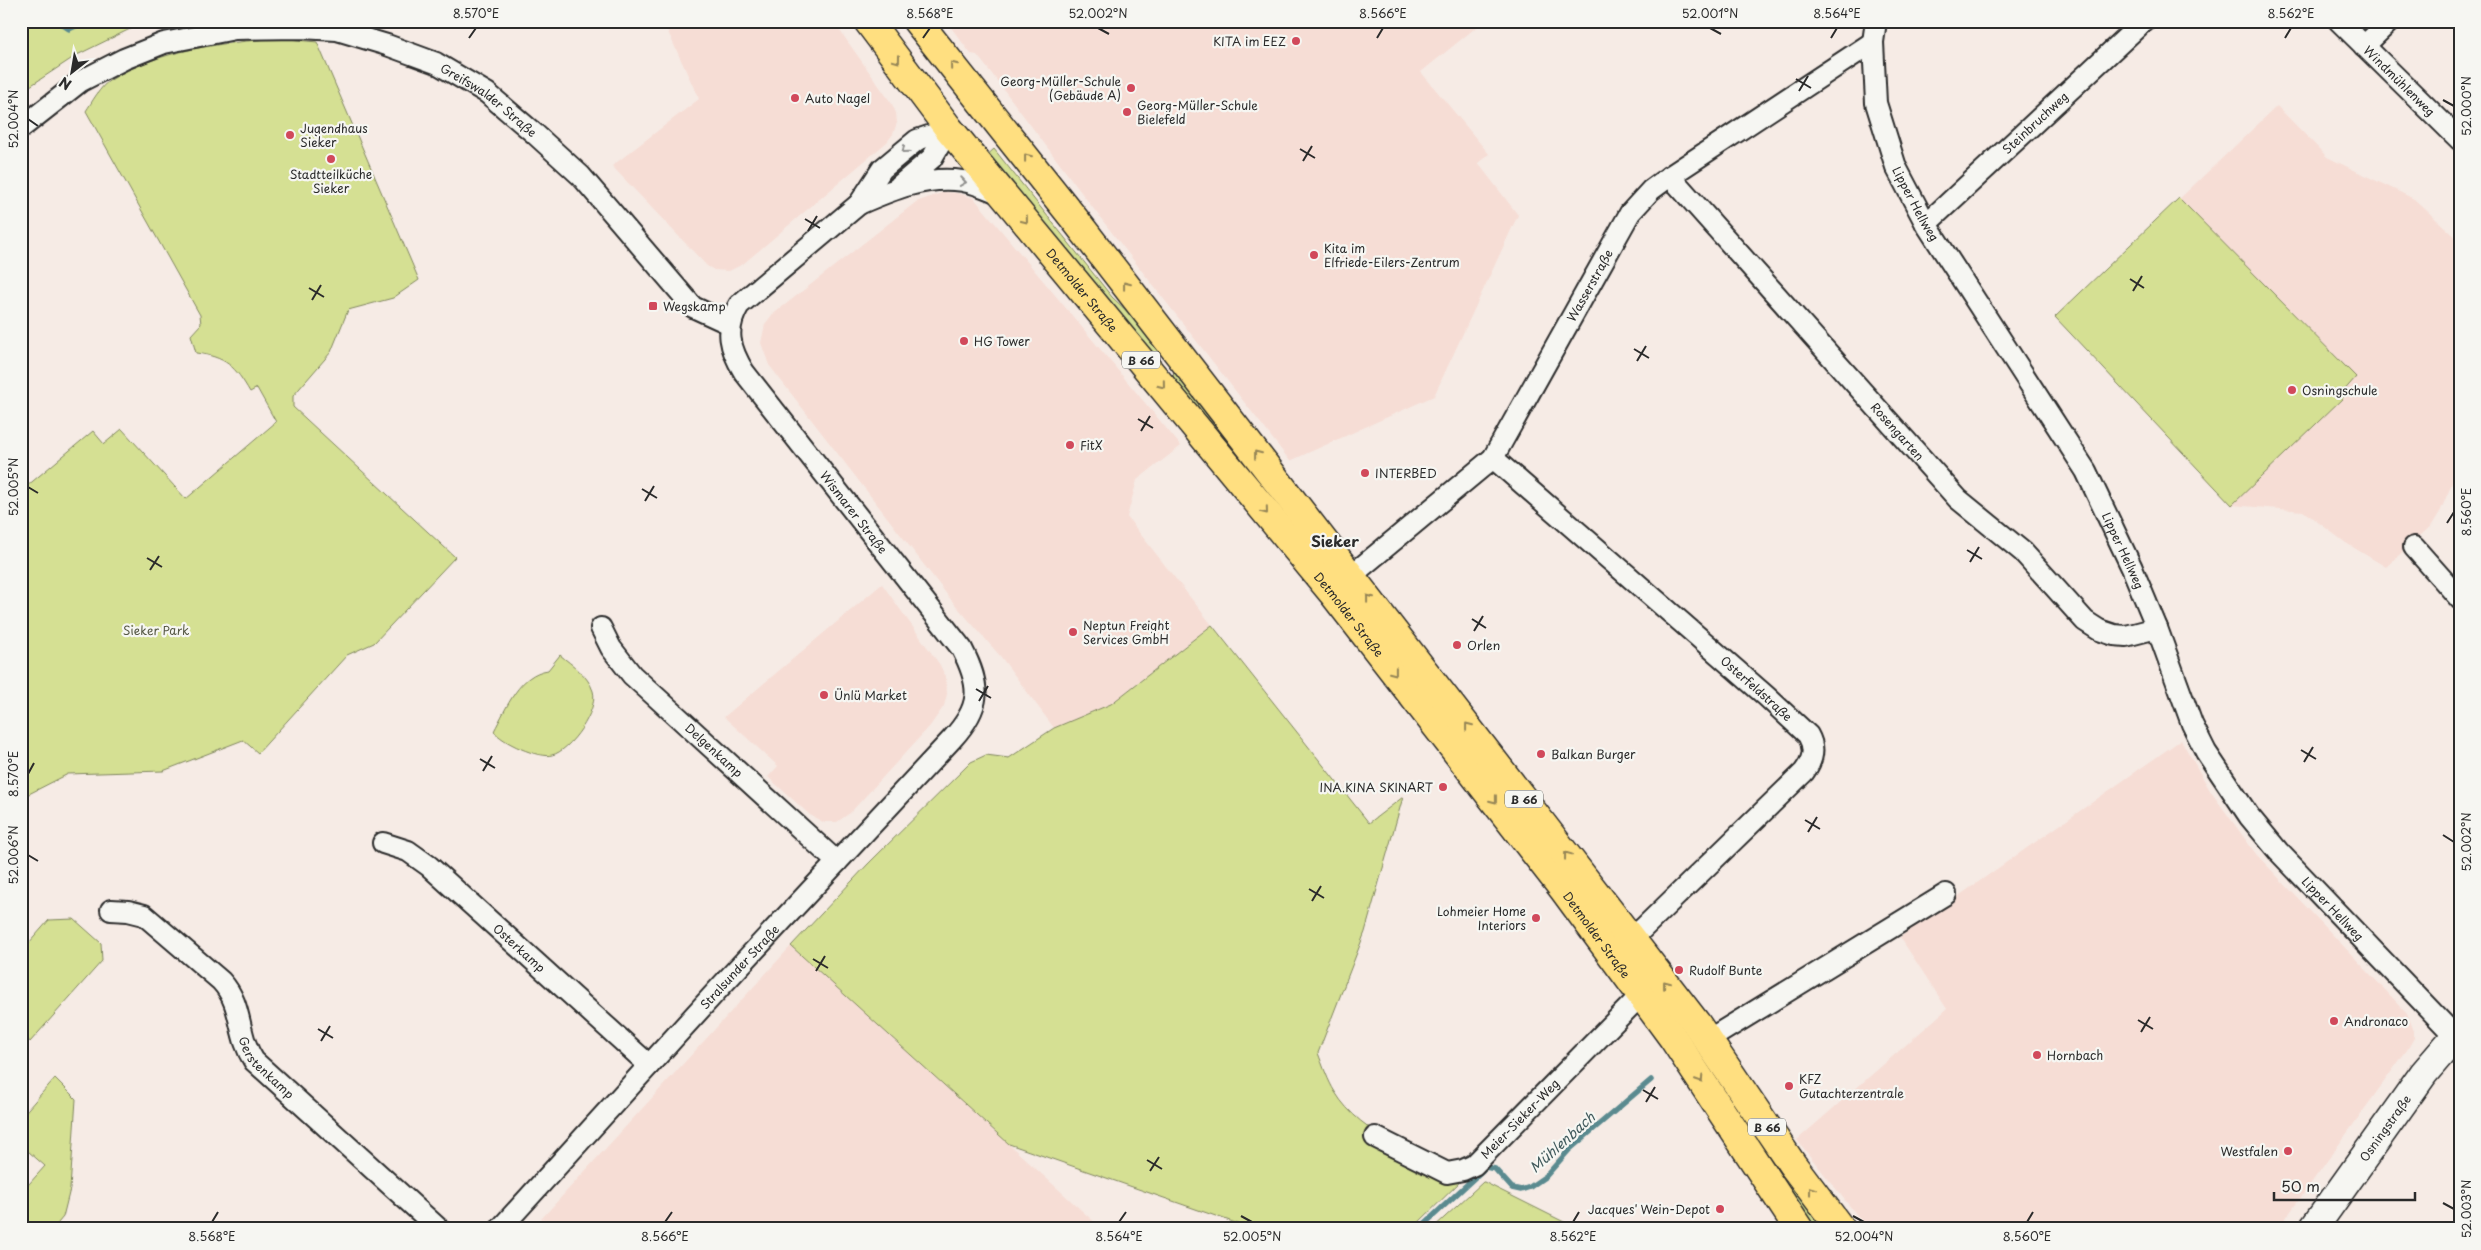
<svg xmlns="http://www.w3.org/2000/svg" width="2481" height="1250" viewBox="0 0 2481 1250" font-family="'Playpen Sans',sans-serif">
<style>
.built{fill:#f6ddd5}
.green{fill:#d5e093;stroke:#80865f}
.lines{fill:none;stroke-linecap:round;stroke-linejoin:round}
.stream{stroke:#5a8a8f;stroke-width:5.5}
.street-casing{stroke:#2b2b2b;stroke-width:24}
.secondary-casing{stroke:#2b2b2b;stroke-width:31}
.primary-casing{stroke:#2b2b2b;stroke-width:31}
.street{stroke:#f6f6f2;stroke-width:20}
.secondary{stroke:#f6f6f2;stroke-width:28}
.primary{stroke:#ffdf80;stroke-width:28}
.oneway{stroke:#958556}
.oneway2{stroke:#90908e}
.ticks{fill:none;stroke:#2b2b2b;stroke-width:2}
.poi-dot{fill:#d1495b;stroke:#f6f6f2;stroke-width:2}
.labels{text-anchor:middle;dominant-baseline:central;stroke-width:4.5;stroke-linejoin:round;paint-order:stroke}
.shield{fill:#f6f6f2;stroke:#686867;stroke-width:1}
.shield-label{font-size:11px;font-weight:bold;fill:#2b2b2b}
.poi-label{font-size:12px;fill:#2b2b2b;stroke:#f6f6f2;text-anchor:start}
.street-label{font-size:12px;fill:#2b2b2b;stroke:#f6f6f2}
.park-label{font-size:12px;fill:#565845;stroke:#f6f6f2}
.water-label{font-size:14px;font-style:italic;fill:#425b5d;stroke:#f6f6f2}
.quarter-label{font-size:15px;font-weight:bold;fill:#2b2b2b;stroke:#f6f6f2}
.neatline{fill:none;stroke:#2b2b2b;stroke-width:2}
.ticks-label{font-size:12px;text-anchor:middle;fill:#2b2b2b}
</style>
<rect width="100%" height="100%" fill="#f6ebe5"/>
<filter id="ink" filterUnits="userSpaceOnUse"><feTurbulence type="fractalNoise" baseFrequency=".02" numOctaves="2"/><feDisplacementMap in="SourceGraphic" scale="10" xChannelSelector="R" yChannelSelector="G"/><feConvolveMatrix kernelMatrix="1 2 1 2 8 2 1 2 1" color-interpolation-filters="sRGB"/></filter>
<g filter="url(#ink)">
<path class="built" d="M663,21h170l59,83 4,9 1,10 -4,11 -6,8 -144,122 -14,7 -15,-1 -7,-4 -95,-100 87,-67z
M946,21h538l-63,51 68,82 -11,9 40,52 -84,181 -144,65 -191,-245 -107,-142 -15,-19 -6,-1z
M2277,106l50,51 87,42 46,42v223l-20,48 -8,13 -46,42 -40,-24 -43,-32 -71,-6 -177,-188z
M944,192l13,1 17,5 207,248 -44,34 -10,37 85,108 -101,79 -57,24 -53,-71 -49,-56 -183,-236 -8,-22 4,-19 7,-9 144,-113z
M882,584l58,81 6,13 1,16 -3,12 -14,20 -80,87 -13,9h-14l-13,-7 -42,-38 10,-11 -54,-49z
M2181,740l30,52 45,62 151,159 7,18v7l-7,12 -129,179h-410l-71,-89 150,-131 -47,-72z
M791,946l311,283h-570z"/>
<path class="green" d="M21,21h132l-25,9 -51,25 -56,37z
M279,38l38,4 102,238 -26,18 -45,12 -17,42 -38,44v11l162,150 -81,86 -27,12 -89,98 -15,-13 -80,31 -95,3 -47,24v-307l72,-60 11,13 18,-15 64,70 90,-77 -19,-34 -7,4c-15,-26 -24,-35 -54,-39l-5,-18 10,-11 -1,-9 -114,-204c6,-9 14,-24 23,-30 50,-32 114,-38 170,-43z
M994,149l118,148 38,36 10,12 -4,13 -171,-201z
M2179,198l177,179 -15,17 3,3 -112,108 -177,-188z
M1174,367l86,108 -6,4 -81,-98z
M1212,625l157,198 34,-26 -38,135 -47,121c5,13 10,28 17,39 27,45 87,62 132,83l-55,54h-159l-244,-85 -218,-198 77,-82 103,-102 15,-7 23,3 45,-30 57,-24z
M560,655c12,10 28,20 33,36 6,19 -23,60 -41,64 -13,4 -51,-13 -58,-24 13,-24 25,-57 54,-61z
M74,919l27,24 1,18 -72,81 -9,-11v-79l28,-32z
M55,1078l21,21 -6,90 -7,28 -10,12h-32v-36l24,-27 -24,-21v-28z
M1729,1095l96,134h-12l-87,-132z
M1483,1182h1l94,47h-146z"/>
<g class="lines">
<path class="stream" d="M57,21l12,8 18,-8
M1419,1229l67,-62 9,2 17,19 9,2 9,-3 16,-11 23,-26 82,-70"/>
<defs>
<g id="street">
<path id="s1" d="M1876,21l-3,21 3,61 20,64 30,57 160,247 46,97 25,60 35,96 14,28 43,64 29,35 177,185"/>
<path id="s2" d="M2339,21l121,119"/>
<path d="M2364,46l26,-25"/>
<path id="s3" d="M21,128l60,-47 43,-22 40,-16 71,-14 65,-1 37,2 50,15 49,18 51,30 48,41 46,42 112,131 37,17"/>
<path id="s4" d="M1670,176l288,323 65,53 62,69 14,9 15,5 12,1 31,-8"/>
<path d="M899,186l33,-28 17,-29"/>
<path d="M859,204c32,-14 68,-29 104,-23 14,2 27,9 40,14"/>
<path id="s5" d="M1926,224l218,-203"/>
<path id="s6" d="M1493,458l273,238 42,39c8,14 5,25 -4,37l-172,167"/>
<path d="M2414,547l46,52"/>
<path id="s7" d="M1352,575l141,-117 137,-245 21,-23 19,-14 203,-134"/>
<path id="s8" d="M601,628l10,20 21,27 205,187"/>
<path id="s9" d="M383,843l25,8 21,15 220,199"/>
<path id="s10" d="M111,910l17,1 16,4 77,66c23,25 15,53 33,80l185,168"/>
<path d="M1708,1040l238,-146"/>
<path id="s11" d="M1375,1137l72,36 16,-3 11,-5 168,-171"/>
<path id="s12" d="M500,1229l223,-245 229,-245c29,-32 30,-51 10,-90l-218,-277c-14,-23 -20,-42 -5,-67l120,-101 23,-35 35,-29 32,-11"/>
</g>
<g id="secondary">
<path id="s13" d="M2313,1229l111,-156 36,-42"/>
</g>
<g id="primary">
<path id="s14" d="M868,21l81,108 383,463 232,298 109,148 126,191"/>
<path d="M917,21l159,200 620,802 96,141 49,65"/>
</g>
</defs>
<use href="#street" class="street-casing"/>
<use href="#secondary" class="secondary-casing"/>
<use href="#primary" class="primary-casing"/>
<use href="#street" class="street"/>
<use href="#secondary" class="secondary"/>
<use href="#primary" class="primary"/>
</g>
<defs><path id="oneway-chevron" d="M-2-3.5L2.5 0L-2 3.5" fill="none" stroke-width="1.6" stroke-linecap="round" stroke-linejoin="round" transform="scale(1.25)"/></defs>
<g class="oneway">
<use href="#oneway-chevron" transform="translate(897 60) rotate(53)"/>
<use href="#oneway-chevron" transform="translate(953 65) rotate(-129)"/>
<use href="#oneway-chevron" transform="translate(1027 157) rotate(-128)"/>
<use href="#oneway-chevron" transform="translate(1025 220) rotate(51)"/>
<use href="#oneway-chevron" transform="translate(1126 285) rotate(-128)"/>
<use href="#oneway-chevron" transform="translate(1162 385) rotate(51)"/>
<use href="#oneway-chevron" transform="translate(1257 454) rotate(-128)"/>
<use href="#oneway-chevron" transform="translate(1265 511) rotate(51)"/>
<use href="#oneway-chevron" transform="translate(1369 598) rotate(-128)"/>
<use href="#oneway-chevron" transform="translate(1394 672) rotate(52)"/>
<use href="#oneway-chevron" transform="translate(1468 726) rotate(-128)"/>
<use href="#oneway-chevron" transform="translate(1494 800) rotate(52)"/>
<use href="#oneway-chevron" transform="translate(1567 855) rotate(-127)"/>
<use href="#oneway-chevron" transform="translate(1666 984) rotate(-128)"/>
<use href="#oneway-chevron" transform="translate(1700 1079) rotate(57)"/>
<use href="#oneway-chevron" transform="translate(1812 1190) rotate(-127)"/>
</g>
<g class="oneway2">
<use href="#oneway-chevron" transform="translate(905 150) rotate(140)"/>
<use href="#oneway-chevron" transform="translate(963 182) rotate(9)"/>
</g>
</g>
<path class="ticks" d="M1098,28l11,6M1710,28l11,6M469,38l7,-10M923,38l7,-10M1377,38l6,-10M1831,38l6,-10M2285,38l6,-10M1796,79l15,9M1799,91l9,-15M2443,100l11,6M28,119l10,7M1300,149l15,9M1303,161l9,-15M805,219l15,9M808,231l9,-15M2130,279l14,9M309,288l15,9M2133,291l9,-15M312,300l9,-15M1634,349l15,9M1637,361l9,-15M1138,419l15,9M1141,431l9,-15M28,487l10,6M642,489l15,9M645,501l9,-15M2447,523l7,-11M1967,550l15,9M147,558l15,9M1970,562l9,-15M150,570l9,-14M1472,619l14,9M1474,631l9,-15M976,689l15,9M979,701l9,-15M2301,750l15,9M480,759l15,9M2304,762l9,-15M483,771l9,-15M28,774l6,-11M1805,820l15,9M1808,832l9,-15M2443,835l11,7M28,855l10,6M1309,889l15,9M1312,901l9,-15M813,959l15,9M816,971l9,-15M2138,1020l15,9M318,1029l15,9M2141,1032l9,-15M321,1041l9,-15M1643,1090l15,9M1646,1102l9,-15M1147,1160l15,9M1150,1171l9,-14M2443,1203l11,6M1241,1216l11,6M1853,1216l11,6M212,1222l6,-10M665,1222l7,-10M1119,1222l7,-10M1573,1222l6,-10M2027,1222l6,-10"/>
<g class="poi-dot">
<circle cx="1296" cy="41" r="5"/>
<circle cx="1131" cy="88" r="5"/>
<circle cx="795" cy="98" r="5"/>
<circle cx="1127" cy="112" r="5"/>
<circle cx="290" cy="135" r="5"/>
<circle cx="331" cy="159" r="5"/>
<circle cx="1314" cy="255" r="5"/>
<rect x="648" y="301" width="10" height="10" rx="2.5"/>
<circle cx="964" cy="341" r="5"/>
<circle cx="2292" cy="390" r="5"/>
<circle cx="1070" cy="445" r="5"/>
<circle cx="1365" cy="473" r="5"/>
<circle cx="1073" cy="632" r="5"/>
<circle cx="1457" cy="645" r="5"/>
<circle cx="824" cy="695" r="5"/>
<circle cx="1541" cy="754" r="5"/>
<circle cx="1443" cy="787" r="5"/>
<circle cx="1536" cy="918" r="5"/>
<circle cx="1679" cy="970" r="5"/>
<circle cx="2334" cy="1021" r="5"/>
<circle cx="2037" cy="1055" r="5"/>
<circle cx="1789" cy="1086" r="5"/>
<circle cx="2288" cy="1151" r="5"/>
<circle cx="1720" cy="1209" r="5"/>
</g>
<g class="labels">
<g class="shield">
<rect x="1122" y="351.5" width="38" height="17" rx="4"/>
<rect x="1505" y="790.5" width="38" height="17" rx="4"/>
<rect x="1748" y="1118.5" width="38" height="17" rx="4"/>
</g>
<g class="shield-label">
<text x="1141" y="360">B 66</text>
<text x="1524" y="799">B 66</text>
<text x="1767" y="1127">B 66</text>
</g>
<g class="poi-label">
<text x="1286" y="41" text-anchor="end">KITA im EEZ</text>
<text x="1121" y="81" text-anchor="end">Georg-Müller-Schule<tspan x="1121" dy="14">(Gebäude A)</tspan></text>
<text x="805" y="98">Auto Nagel</text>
<text x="1137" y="105">Georg-Müller-Schule<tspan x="1137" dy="14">Bielefeld</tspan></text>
<text x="300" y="128">Jugendhaus<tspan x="300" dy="14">Sieker</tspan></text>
<text x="331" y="174" text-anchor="middle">Stadtteilküche<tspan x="331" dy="14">Sieker</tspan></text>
<text x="1324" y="248">Kita im<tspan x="1324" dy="14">Elfriede-Eilers-Zentrum</tspan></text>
<text x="663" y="306">Wegskamp</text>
<text x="974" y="341">HG Tower</text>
<text x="2302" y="390">Osningschule</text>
<text x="1080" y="445">FitX</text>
<text x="1375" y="473">INTERBED</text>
<text x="1083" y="625">Neptun Freight<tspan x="1083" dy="14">Services GmbH</tspan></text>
<text x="1467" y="645">Orlen</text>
<text x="834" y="695">Ünlü Market</text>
<text x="1551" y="754">Balkan Burger</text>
<text x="1433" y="787" text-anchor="end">INA.KINA SKINART</text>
<text x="1526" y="911" text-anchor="end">Lohmeier Home<tspan x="1526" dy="14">Interiors</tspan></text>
<text x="1689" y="970">Rudolf Bunte</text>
<text x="2344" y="1021">Andronaco</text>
<text x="2047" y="1055">Hornbach</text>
<text x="1799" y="1079">KFZ<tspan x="1799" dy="14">Gutachterzentrale</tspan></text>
<text x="2278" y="1151" text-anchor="end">Westfalen</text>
<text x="1710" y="1209" text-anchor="end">Jacques' Wein-Depot</text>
</g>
<g class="street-label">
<text stroke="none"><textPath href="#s2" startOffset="85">Windmühlenweg</textPath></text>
<text stroke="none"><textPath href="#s3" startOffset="511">Greifswalder Straße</textPath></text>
<text stroke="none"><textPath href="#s5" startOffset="149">Steinbruchweg</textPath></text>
<text stroke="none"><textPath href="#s1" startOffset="191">Lipper Hellweg</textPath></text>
<text stroke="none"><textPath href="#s7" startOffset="381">Wasserstraße</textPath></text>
<text stroke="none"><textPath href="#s14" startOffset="344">Detmolder Straße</textPath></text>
<text stroke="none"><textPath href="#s4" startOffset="342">Rosengarten</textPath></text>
<text transform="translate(854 512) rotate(52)">Wismarer Straße</text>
<text stroke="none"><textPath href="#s1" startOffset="596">Lipper Hellweg</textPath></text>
<text stroke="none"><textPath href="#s14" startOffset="764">Detmolder Straße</textPath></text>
<text stroke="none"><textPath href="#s6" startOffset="350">Osterfeldstraße</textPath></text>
<text stroke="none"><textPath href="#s8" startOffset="168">Delgenkamp</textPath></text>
<text stroke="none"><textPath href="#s1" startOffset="1016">Lipper Hellweg</textPath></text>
<text stroke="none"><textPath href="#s14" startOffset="1169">Detmolder Straße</textPath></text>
<text stroke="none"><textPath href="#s9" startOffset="174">Osterkamp</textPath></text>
<text stroke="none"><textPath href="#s12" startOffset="355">Stralsunder Straße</textPath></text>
<text stroke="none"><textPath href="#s10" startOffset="235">Gerstenkamp</textPath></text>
<text stroke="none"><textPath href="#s11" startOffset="174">Meier-Sieker-Weg</textPath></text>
<text stroke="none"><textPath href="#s13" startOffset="124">Osningstraße</textPath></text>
</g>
<g class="park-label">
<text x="156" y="630">Sieker Park</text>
</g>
<g class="water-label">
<text transform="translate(1562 1142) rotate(-42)">Mühlenbach</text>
</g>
<g class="quarter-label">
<text x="1335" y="540">Sieker</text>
</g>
</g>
<rect width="2481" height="1250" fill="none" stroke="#f6f6f2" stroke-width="55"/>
<g transform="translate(72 72) rotate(211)" stroke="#f6f6f2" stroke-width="4" paint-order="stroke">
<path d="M0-4L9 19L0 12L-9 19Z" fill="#2b2b2b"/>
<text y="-8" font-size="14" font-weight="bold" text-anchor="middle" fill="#2b2b2b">N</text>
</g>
<path d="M2274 1192v8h141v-8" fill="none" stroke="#2b2b2b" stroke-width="2.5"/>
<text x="2281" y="1192" font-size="15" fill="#2b2b2b" stroke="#f6f6f2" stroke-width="4" paint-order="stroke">50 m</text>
<rect x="28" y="28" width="2426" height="1194" class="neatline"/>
<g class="ticks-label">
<text x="476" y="18">8.570°E</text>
<text x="930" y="18">8.568°E</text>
<text x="1098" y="18">52.002°N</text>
<text x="1383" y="18">8.566°E</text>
<text x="1710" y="18">52.001°N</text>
<text x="1837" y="18">8.564°E</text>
<text x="2291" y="18">8.562°E</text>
<text transform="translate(2467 106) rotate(-90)" y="4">52.000°N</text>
<text transform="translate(14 119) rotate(-90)" y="4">52.004°N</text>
<text transform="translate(14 487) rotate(-90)" y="4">52.005°N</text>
<text transform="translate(2467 512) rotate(-90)" y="4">8.560°E</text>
<text transform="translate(14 774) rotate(-90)" y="4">8.570°E</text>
<text transform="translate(2467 842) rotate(-90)" y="4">52.002°N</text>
<text transform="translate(14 855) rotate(-90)" y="4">52.006°N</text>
<text transform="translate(2467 1209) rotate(-90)" y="4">52.003°N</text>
<text x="212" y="1241">8.568°E</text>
<text x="665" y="1241">8.566°E</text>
<text x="1119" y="1241">8.564°E</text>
<text x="1252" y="1241">52.005°N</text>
<text x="1573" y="1241">8.562°E</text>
<text x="1864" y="1241">52.004°N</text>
<text x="2027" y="1241">8.560°E</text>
</g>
</svg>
